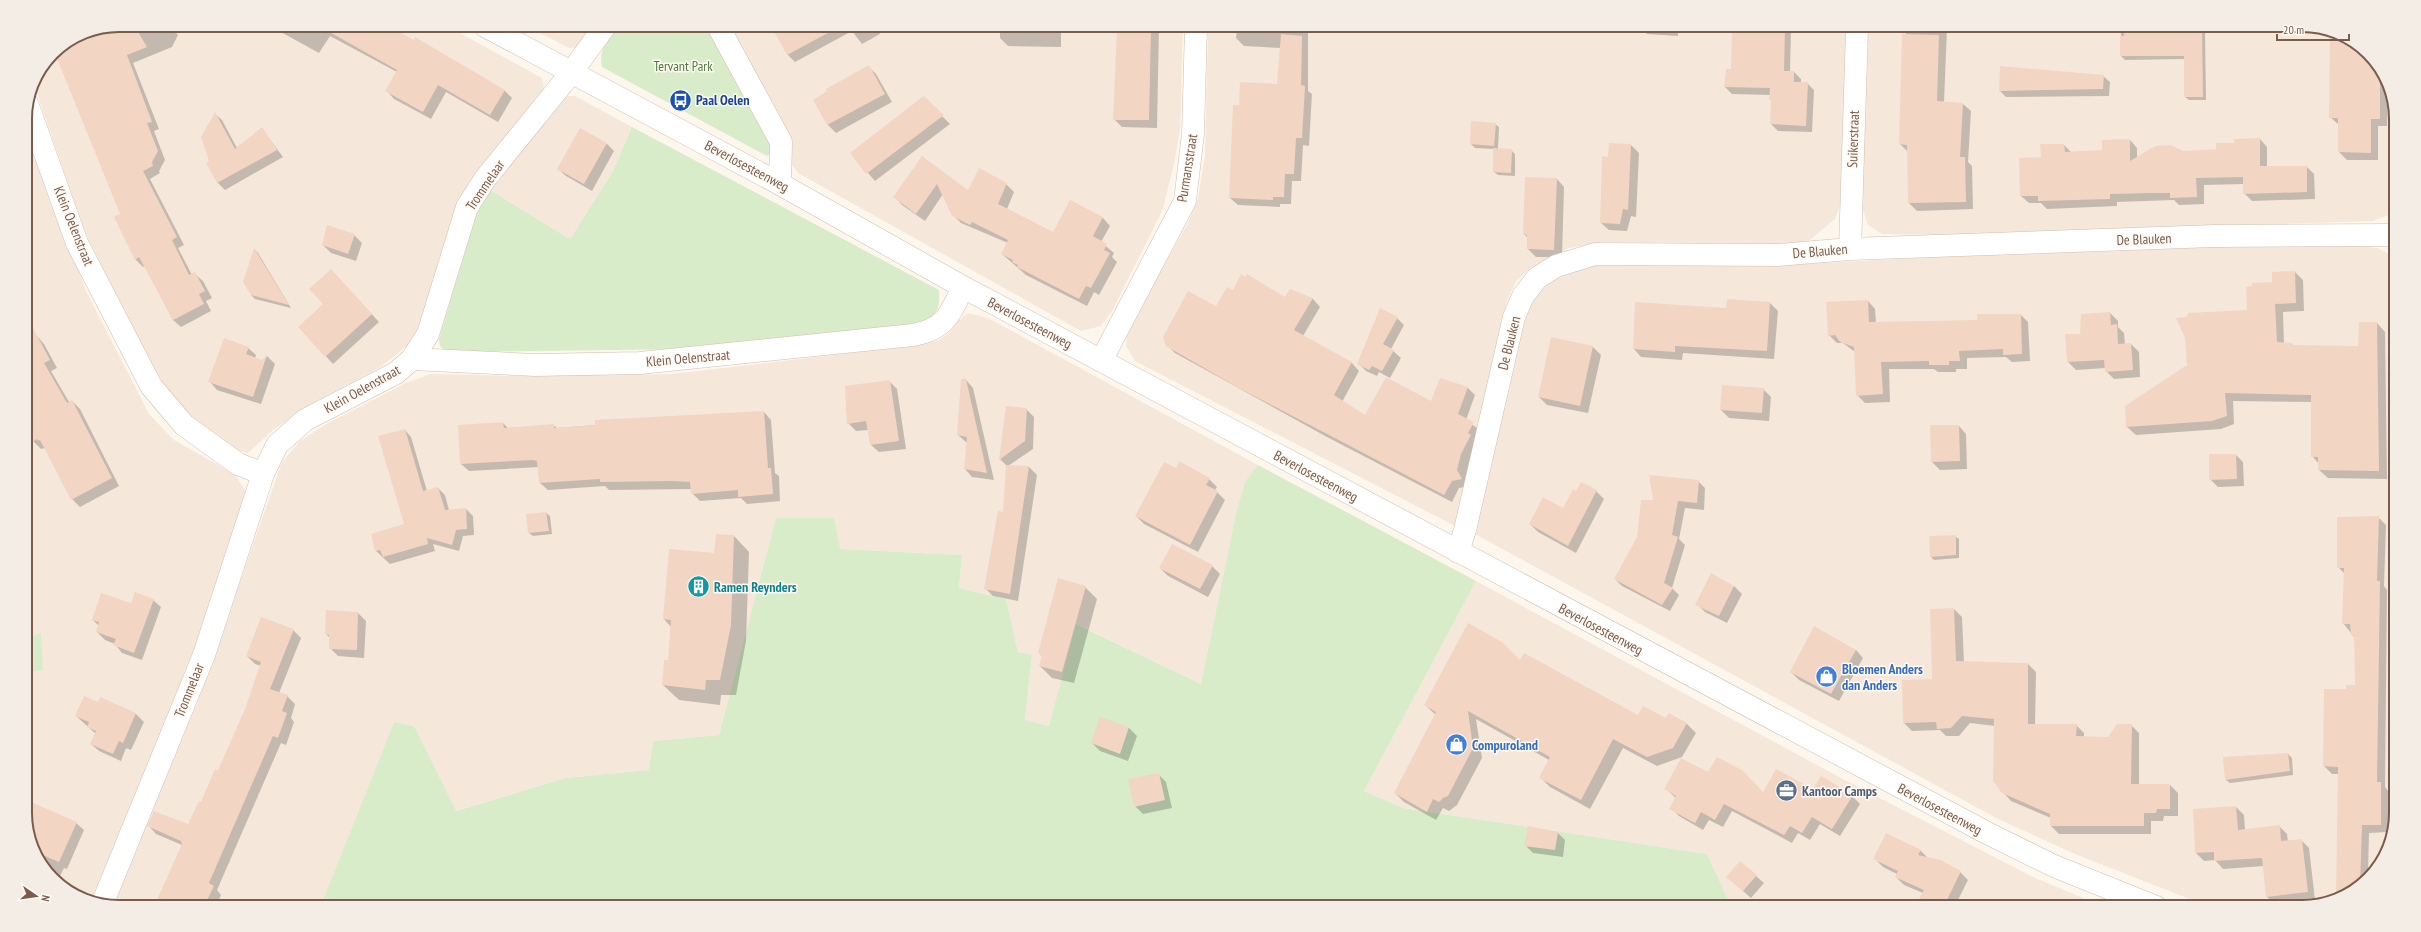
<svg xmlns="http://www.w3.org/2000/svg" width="2421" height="932" viewBox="0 0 2421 932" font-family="'PT Sans Narrow',sans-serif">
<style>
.residential{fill:#f5e8da}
.green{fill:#d8ecc9}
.shadow{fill:#0003}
.building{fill:#f3d5c3}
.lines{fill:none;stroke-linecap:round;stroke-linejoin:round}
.minor-casing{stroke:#d1beb0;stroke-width:23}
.minor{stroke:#fff;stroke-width:22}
.labels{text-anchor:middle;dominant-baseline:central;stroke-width:3;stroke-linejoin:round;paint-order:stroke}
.park-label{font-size:14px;fill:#537a41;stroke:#fffaf3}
.transit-label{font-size:14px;font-weight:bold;fill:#164399;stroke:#fffaf3;text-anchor:start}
.street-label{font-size:14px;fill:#7a5c4d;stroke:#fffaf3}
.culture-label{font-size:14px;font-weight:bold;fill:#0d838f;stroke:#fffaf3;text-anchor:start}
.shop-label{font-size:14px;font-weight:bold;fill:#366cbe;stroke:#fffaf3;text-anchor:start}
.service-label{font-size:14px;font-weight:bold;fill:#4e5e75;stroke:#fffaf3;text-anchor:start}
.rim{fill:none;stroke:#7a5c4d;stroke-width:2}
</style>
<rect width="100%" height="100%" fill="#fdf6ec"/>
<path class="residential" d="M119,25l328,1 95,52 2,10 -6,11 -41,52 -78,185 -40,32 -61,32 -44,29 -26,24 -16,-4 -24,-17 -39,-38 -26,-46 -59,-118 -51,-148 20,-30 30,-20z
M527,26h72l-17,21 -13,1z
M730,26l453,1 -3,102 -6,35 -11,45 -51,102 -11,15 -20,5 -283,-158 -6,-8 -1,-15z
M1208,27l639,2 -5,171 -7,19 -30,25 -202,-2 -34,6 -38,20 -15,13 -9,20 -52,225 -320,-165 -9,-15 1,-17 60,-104 11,-26 7,-44z
M1868,29l465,1 43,32 20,50 -1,97 -7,6 -15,6 -432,14 -59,-1 -14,-9 -6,-18z
M565,96h10l57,31 -20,46 -42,66 -80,-49z
M25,128l62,165 62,121 25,26 60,34 12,17 -4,22 -43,130 -107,259h-4l-44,-32 -19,-50v-147l17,-3 -1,-37 -16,6z
M2324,243l54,5 17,10 -4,586 -32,44 -57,19h-92l-135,-53 -77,-35 -525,-286 49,-212 15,-28 20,-15 32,-12 196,-1 354,-19z
M968,313l20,5 270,147 -13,18 -9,30 -35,171 -124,-60 -28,102 -24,-6 7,-64 -14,-4 -12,-53 -47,-11 3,-33 -122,-6 -64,-31 -57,217 -66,6 -4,29 -84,8 -110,33 -41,-85 -20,-4 -72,180h-209l85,-201 84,-239 18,-21 28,-18 78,-40 25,-9 87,2 154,-2 246,-29 21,-5 10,-7 9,-12z
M1476,581l365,197 194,100 70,29 -374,-1 -24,-52 -304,-46 -39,-17z"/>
<path class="green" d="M617,26h90l66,121 -1,6 -5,3 -165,-89c-4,-17 6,-27 15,-41z
M632,127l307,163c1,22 -2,25 -21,35l-217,24 -254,3 -7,-6 -1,-7 37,-124 14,-25 80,49 42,-66z
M1258,465l218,116 -112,210 39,17 304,46 24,52 -1409,-4 72,-180 20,4 42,85 109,-33 84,-8 4,-29 66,-6 57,-217h58l6,31 122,6 -3,33 47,11 12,53 14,3 -7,65 24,6 27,-102 125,60 35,-171 9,-31z
M41,633l2,37 -18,3v-34z"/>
<path class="shadow" d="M119,25h50l9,10 -6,12 -39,16 26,66 -5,2 11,29 -6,11 1,2 -10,6 34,66 -6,3 14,27 3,-1 8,7 9,17 -6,3 5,10 -30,16 -8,-7 -28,-54 -2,1 -8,-8 -52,-227z
M268,25l112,1 4,2 2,-2 118,64 8,8 -14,24 -52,-30 -15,27 -37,-20 -7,-8 10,-19 -67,-36 -11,17z
M772,26l104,1 4,7 -18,10 -10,-13 -57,31 -7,-7z
M1000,27h61v20l-53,-1 -8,-8z
M1118,27h41l-2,101 -35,-1 -8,-8z
M1237,28h71v63l4,3 -3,52 -6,-1 -2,36h-9l-1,23h-11v3l-42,-2 -8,-7 10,-92 38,-21 3,-37 -37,-2 -8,-8z
M1641,28l37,1v7l-31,-2z
M1733,29h58l-1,43h4l7,7v4h6l7,7 -2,42 -34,-1 -7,-7 1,-22 -2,-7 -38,-1 -7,-7 2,-17h5z
M1906,29h41l-3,73 19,2 8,7 -3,51 4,4 1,43 -56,2 -8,-8 -1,-51 -8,-8z
M2121,30h84l1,70h-17l-4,-3v-38l-60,1 -4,-4z
M2331,30l45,32 12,30 -1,34h-9v34h-31l-8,-8v-27l-9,-8z
M868,66l8,8 16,28 -56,31 -8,-8 -14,-25z
M2103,76l7,6 -1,14 -103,1 -6,-6z
M923,97l27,27 -75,57 -24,-28z
M215,114l7,6 15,28 25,-19 21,28 -58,33 -7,-7 -11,-19 4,-2z
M1495,124l4,3 -1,22 13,1 4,4v22l-17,-1 -4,-3v-23l-19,-1 -4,-4z
M2260,139l7,8v20h40l7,7 1,25 -63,2 -8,-8v-9l-40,1v19l-25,1 -5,-5 -57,2v4l-70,3 -6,-6h-12l-8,-7 21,-38 22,-13 7,7 32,-1 27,-11 7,8v10l45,-6 35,-2z
M606,143l8,8 -22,40 -26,-15 -8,-7z
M1610,144l21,1 8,8 -3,64 -5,-1 -4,15 -18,-1 -8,-7z
M922,158l46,34 38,-8 8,8 -7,17 47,24 17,-32 32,17 7,8 -9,16 13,11 -2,4 5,5 -18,33 -5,-3 -7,14 -61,-31 -24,-21 6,-11 -47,-20 -8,-8 -10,-21 -18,27 -23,-16 -7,-8z
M1557,179l7,8 -2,70h-26l-8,-8v-11l-4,-4z
M354,235l8,8 -6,18 -25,-8 -8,-8z
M255,250l3,3 33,55 -36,-9 -4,-4z
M331,270l48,52 -46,42 -34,-37 25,-23z
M2295,272l8,8 1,31 -21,1 1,32h7l3,2 65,1 1,-24h17l8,9 2,147 -59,-1 -9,-8v-6l-7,-8v-54l-79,-1 1,23 -13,5 -85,6 -9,-8 61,-61 60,-55 25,-28z
M1290,290l23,9 7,8 -17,29 49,27 7,8 -17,31 24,15 66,-15 36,-14 7,7 -9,25 15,11 -3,12 -9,19 -4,17 4,7 -10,2 -7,14 -125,-65 -152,-84 -8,-8 49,-37 17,-17 52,7z
M25,301l4,8 -4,2z
M1868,301l7,8 1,14 102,-2 43,-6 7,7 2,39 -18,1 -6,-5 -39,1v11h-11v3h-18l-4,-3h-45l1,33 -25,1 -8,-8 -2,-43 -12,-9h-6l-8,-8z
M1770,303l8,8 -4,48 -91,-6 -1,7 -41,-3 -7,-8 93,-40z
M2110,313l8,8v6l6,6 1,11h6l8,8 1,25 -26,2 -8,-8v-3l-30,2 -8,-8 13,-28z
M1397,318l7,7 -13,24 10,9 -11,20 -11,-6 -2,4 -11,-5 -7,-7z
M37,336l7,8 13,24 -6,3 18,31 3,-1 8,8 39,77 -39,21 -8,-8 -27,-51 -4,1 -8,-8z
M1593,347l8,8 -13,58 -41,-8 -8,-8z
M248,348l8,7 -1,4 7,3 5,-6 8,8 -14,40 -44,-14 -7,-8z
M966,380l7,8 21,92 -22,-3 -7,-8 2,-26 -9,-8z
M889,381l8,8 9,60 -27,3 -8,-7 -3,-15 -12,1 -8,-8 -2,-17 2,-6z
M1763,389l8,8 -2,24 -40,-3 -8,-8z
M1026,409l8,8 -1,32 -25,17 21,1 8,8 -19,126 -25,-5 -7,-7 18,-76 3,-47 -7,-7z
M764,412l7,8 4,53 4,3 1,25 -33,3 -6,-6 -41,3 -8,-8v-4l-83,1 -4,-4 -57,4 -8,-7 -1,-16 -70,4 -8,-7 42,-41 5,5 45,-3 4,3z
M1959,426l7,8 1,35 -27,1 -8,-8z
M405,430l6,7 16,54 11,-3 7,7 4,15 17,-1 7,7 1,19 -11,1 -4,15 -26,-7 2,7 -45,13 -14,-13 29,-26z
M2236,455l7,7 1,24 -26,1 -8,-8z
M1176,470l33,9 8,8 -2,3 10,10 -27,52 -54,-28 -8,-8z
M1698,481l7,7 -1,22 -19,-2 -6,31 6,6 -13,43 7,7 -9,16 -48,-25 -7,-7 23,-41 16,-37z
M1596,491l8,8 -28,54 -38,-21 -8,-8 34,-15 13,-17z
M546,513l4,3 2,18 -19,2 -4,-3z
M2378,517l8,8 -2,61 3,4 -2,197 3,4v41l-19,1 -1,42 -9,13 -22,7 2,-121h-7l-8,-8 23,-76 9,-4 -1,-48 -12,-15 2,-49 -7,-7z
M734,536l15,16 -3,89 -10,54h-15l-1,10 -41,-5 -16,-15 6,-24 2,-34 -7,-8 51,-65z
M1955,536l4,3v19l-25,2 -3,-3z
M1212,566l8,8 -12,23 -40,-21 -8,-8z
M1734,586l8,8 -15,29 -22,-11 -8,-8z
M1085,587l12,12 -23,84 -22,-5 -12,-12 3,-9 -4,-4z
M153,600l8,7 -19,53 -20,-7 -7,-9 -10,-4 -8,-8 2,-6 -6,-6 39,-15z
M1954,609l8,8 2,45 64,2 8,8 -1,53h41l8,8v4l25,1 22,-13 8,8v52h31l8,8v23h-14l-1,5h-12v13h-92l-8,-8v-8l-40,-17 -8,-9 -8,-66 -25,-3 -11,13h-13l-6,-6 -28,1 -8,-8 29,-43z
M358,613l8,8 -2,37 -26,-2 -8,-8v-10l-4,-4z
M293,630l8,8 -22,55 8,3 8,8 -4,14 3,4 -8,23 -5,-2 -64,147 4,5 -3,7h-60l24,-57 -26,-11 -7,-8h40l30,-55 27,-62 15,-43 -6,-2 -8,-8z
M1856,650l7,8 -24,43 -40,-21 -8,-8z
M1520,662l118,54 29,3 2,-4 18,9 9,9 -14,24 -25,9 -34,-18 -33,61 -40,-22 -10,-10 9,-17 -73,-41 6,39 -25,47 -8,6 -6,-3 -7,12 -32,-18 -9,-9 41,-78 -11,-10z
M101,698l35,16 8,8 -13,28 -5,-2 -5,13 -22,-10 -8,-7 5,-10 -20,-18 22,-13z
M1101,718l28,10 8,8 -9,25 -28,-10 -8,-8z
M2288,754l4,4 1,17 -63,8 -4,-3z
M1158,774l8,8 6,26 -29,6 -8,-8z
M1709,774l55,19 49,-3 39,6 8,8 -20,32 -20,-12 -10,16 -12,-7 -6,10 -60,-32 -9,16 -14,-7 -6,10 -24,-14 -8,-8 5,-10 -10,-9z
M32,803l44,20 8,7 -17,39 -3,-1 -6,12 -14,-10 -19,-50z
M2236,807l8,8 1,15 34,-4 8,8 1,8 13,-2 8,8 6,52 -40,4 -8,-7 -3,-31 -41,3 -8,-9 -11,1 -8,-8z
M1557,832l8,8 -2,17 -30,-4 -8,-8z
M1920,850l8,8 32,14 8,8 -13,26h-34l-3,-3 5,-10 -19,-8 -8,-8 1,-3 -14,-7 -8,-8z
M1756,876l8,7 -13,15 -16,-14z
M1997,903l8,3h-9z"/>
<path class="building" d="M119,25h15l13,22 -20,8 25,67 -5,1 11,28 -6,11 1,4 -10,5 34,66 -5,3 17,35 6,-3 10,19 -6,3 5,10 -31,16 -34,-63 -4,3 -21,-43 6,-3 -66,-163 29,-19z
M317,25l71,1 26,14 1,-3 90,53 -15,25 -52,-30 -15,27 -38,-21 12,-21z
M771,26l37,1h31l-52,28z
M1117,27h34l-2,93h-36z
M1741,29h44l-1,42h10v11h14l-2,44 -36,-2 1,-24h-2l1,-12 -46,-1 2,-18h5l1,-38h8z
M2124,30h78l1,67h-19v-41h-64v-20h4z
M2330,30l46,32 4,8v49h-9v34l-33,-1v-34h-9z
M1281,34l21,2 -1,49 4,1 -3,52h-6l-2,36h-9l-1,23h-11v3l-44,-2 4,-93h6l1,-23 37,2z
M1902,34l37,1 -2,66 26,2 -3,54h5l1,45 -58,1 -1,-58 -8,-1z
M869,65l16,29 -58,31 -14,-25 14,-8 -1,-3z
M2000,66l104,9 -1,14 -104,2z
M924,96l20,19 -78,59 -16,-21z
M215,112l20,37 27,-22 15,23 -60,33 -11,-20 3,-2 -8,-24z
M1471,121l25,2 -2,23 -24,-2z
M580,128l27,15 -23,41 -27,-15z
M2260,138v28h47v26l-64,2v-17l-47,1 1,19 -27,1v-5h-19l-41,1v5l-72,2v-5h-18l-1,-38 22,-1 -1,-13h24l1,8 37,-2v-10l28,-1v22l25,-15 16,-1 12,6 33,-2v-6h18v-4z
M1609,143l22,1 -3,66 -5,-1 -3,15 -20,-1 2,-67 6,1z
M1493,148l19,1 -1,24 -18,-1z
M922,156l46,34 11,-22 28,15 -9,21 55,28 17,-32 33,17 -10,19 14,8 -3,6 6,3 -19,35 -5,-2 -7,13 -62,-32 1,-2 -6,-3 1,-2 -12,-6 7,-14 -36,-18 -2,3 -18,-9 -15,-32 -21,30 -23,-17z
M1525,177l32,1 -3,72 -27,-1v-14l-4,-1z
M327,225l28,9 -7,20 -26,-9z
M254,248l35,57 -38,-10 -8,-13z
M331,269l41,45 -47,43 -27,-30 25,-23 -14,-15z
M2295,271l1,32 -21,1 2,38 15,1 -1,2 67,1 1,-24h18l2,149 -61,-1v-13h-7v-62l-86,-2 2,23 -15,5 -86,6 -1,-21 62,-41 -2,-27 -9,-20 11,-1 1,-4 59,-3 -1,-23 6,-1v-3l20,-1v-10z
M1241,274l4,3 2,-3 38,23 5,-8 23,9 -19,32 58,32 -18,33 31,20 21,-38 45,24 9,-23 28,9 -10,27 16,8 -6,11 3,2 -10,19 -4,16 5,9 -10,2 -8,14 -207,-108 -71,-41 -3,-9 25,-46 28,15 11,-19 6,3z
M1727,299l43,3 -3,49 -92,-5v6l-42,-3 2,-47 91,6z
M1868,300l1,22 108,-2v-6h44l1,40 -19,1v-6l-44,2 1,10h-11v4h-20v-4l-48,1 2,32 -27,2 -2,-49 -14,-5 -5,-7 -7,1 -2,-34z
M1380,308l18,9 -15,27 11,6 -12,21 -10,-5 -3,4 -12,-6z
M2110,312l1,13 6,-1 1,20 13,-1 2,27 -28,2 -1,-12 -37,2 -2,-28h15l1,-20z
M25,313l25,47 -6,3 23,40 5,-3 40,78 -41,22 -31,-60 -2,1 -1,-2 -12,7z
M1551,337l42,9 -13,60 -42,-9z
M224,338l25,9 -3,7 16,6 5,-5 -14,42 -45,-15z
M961,379h5l21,94 -23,-4 3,-32 -10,-2z
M890,380l9,61 -29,4 -4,-24 -19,3 -2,-38z
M1722,385l42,3 -2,25 -42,-3z
M1006,406l21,2 -2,33 -26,19z
M764,411l4,57h3l2,26 -35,3v-7l-47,4 -1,-12 -17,-1 -73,1v-3l-61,4 -2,-22 -4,-1 -73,4 -2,-39 45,-3 1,6 50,-4v4l41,-3v-5z
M1930,425h29l1,36 -29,1z
M405,429l18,62 15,-4 7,23 21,-2 1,21 -11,1 -4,15 -25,-7 1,6 -45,13 -3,-7 -5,1 -4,-17 33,-10 -26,-88z
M2209,454h27l1,25 -28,1z
M1179,461l31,17 -4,7 12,6 -28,54 -55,-29 29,-54 12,6z
M1006,465l23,1 -19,128 -26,-5 14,-78 5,1z
M1649,475l50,5 -2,23 -19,-2 -6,34 6,2 -14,46 9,5 -11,17 -48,-26 23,-42 4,-37h12z
M1581,482l16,8 -29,56 -39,-22 14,-27 20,11 10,-19 3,2z
M546,512l3,19 -21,2 -2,-19z
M2379,516l-2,65h3l-3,201h4v43h-19l-2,62 -24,9 2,-129 -15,-1 1,-77h22v-4h9l-1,-50h-3l-1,-11h-8l2,-56h-7v-51z
M716,534l18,1 -3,90 -11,55h-14l-1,10 -43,-5 2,-25h4l3,-40 -8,-1 6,-70 45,4z
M1956,535v20l-26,2 -1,-21z
M1172,544l41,21 -13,24 -41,-21z
M1711,573l23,13 -15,30 -24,-11z
M1058,578l28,8 -24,86 -23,-6 3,-11 -4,-2z
M135,592l19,7 -20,54 -21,-8 3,-6 -20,-7 3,-10 -7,-2 9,-27 30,10z
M1954,608l2,53 72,2v61h49l-1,12 32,1 9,-13h15l-1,60h39v25h-13l-1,4h-12v13h-94v-12l-48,-21 -9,-12 1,-62 -32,-3 -11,12 -14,1 -1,-7 -33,1 -1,-43 30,-1 -2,-70z
M326,610l32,2 -1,38 -28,-1v-14l-4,-1z
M261,617l33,12 -24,60 18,6 -6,16 5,2 -9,25 -5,-2 -28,64 -36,83 5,3 -8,16h-50l26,-58 -1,-3 -34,-15 7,-15 34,13 11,-23 2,1 14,-33 3,1 27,-61 16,-47 -15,-6z
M1468,623l34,19 18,18 4,-7 114,62 5,-9 23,12 3,-5 18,10 -14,25 -26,9 -34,-18 -32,61 -42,-22 11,-21 -82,-46 5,37 -25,48 -5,2 -4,4 -6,-3 -6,13 -33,-19 42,-81 -12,-7z
M1814,626l42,24 -25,44 -41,-22z
M84,696l14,6 2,-5 36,16 -13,30 -4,-2 -6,13 -23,-10 6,-13 -9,-4 2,-5 -14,-6z
M1100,717l29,10 -9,27 -29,-11z
M2288,753l2,18 -65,9 -2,-23z
M1717,757l25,13 21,22 13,-23 37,20 8,-13 32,19 -21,34 -20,-12 -10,16 -12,-7 -6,9 -60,-31 -9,16 -14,-8 -6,11 -26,-14 7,-13 -12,-7 17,-31 27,14z
M1159,773l6,27 -31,7 -6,-28z
M31,802l46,20 -18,40 -21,-9 -13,-33z
M2236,806l2,24 42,-5 1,16 21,-2 6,53 -42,5 -4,-39 -48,3v-9l-19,1 -2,-44z
M1528,826l30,6 -3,18 -31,-4z
M1886,833l35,17 -3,5 23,5 20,11 -17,35h-29l9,-16 -29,-13 3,-6 -25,-12z
M1740,861l17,14 -14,16 -17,-14z"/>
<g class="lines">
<defs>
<path id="minor" d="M485,26l295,158 183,103 1024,546 67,33 102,41
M718,26l63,116 -1,42
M27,103l50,140 74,143 33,39 54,39 25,10
M1850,249l7,-220
M412,359l123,6 105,-2 273,-28c32,-6 37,-20 50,-48
M1101,361l84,-160 8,-67 3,-107
M1458,552l7,-22 49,-213 9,-21 14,-18 19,-12 39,-12 182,1 73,-6 364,-13 181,-1
M103,902l101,-247 59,-181 14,-29 28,-25 91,-47 16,-14 16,-25 39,-127 18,-28 86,-106 34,-47"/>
</defs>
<use href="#minor" class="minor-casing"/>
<use href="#minor" class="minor"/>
</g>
<defs>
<symbol id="bus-disc" viewBox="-11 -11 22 22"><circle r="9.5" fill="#1a4fb4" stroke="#fffaf3"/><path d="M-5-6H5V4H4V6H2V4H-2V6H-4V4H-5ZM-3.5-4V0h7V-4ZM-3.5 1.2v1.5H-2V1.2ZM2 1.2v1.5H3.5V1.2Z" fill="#fff"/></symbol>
<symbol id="building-disc" viewBox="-11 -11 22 22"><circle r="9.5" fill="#0f9aa8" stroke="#fffaf3"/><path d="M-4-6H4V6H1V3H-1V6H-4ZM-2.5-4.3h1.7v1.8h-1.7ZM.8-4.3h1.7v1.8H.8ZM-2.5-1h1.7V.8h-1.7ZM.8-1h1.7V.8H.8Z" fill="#fff"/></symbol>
<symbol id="shop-disc" viewBox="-11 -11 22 22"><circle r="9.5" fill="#3f7fe0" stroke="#fffaf3"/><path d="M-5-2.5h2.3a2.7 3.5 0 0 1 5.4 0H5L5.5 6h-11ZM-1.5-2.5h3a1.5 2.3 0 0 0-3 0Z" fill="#fff"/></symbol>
<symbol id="office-disc" viewBox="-11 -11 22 22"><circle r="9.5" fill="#5c6f8a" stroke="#fffaf3"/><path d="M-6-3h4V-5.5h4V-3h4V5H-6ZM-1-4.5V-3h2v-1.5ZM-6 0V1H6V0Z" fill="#fff"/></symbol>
</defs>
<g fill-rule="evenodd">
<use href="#bus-disc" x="668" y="88" width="25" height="25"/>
<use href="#building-disc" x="686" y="574" width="25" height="25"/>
<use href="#shop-disc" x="1814" y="664" width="25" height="25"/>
<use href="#shop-disc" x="1444" y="732" width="25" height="25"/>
<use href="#office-disc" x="1774" y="778" width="25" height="25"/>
</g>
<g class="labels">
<g class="park-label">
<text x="683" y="66">Tervant Park</text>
</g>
<g class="transit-label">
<text x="696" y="100">Paal Oelen</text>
</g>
<g class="street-label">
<text transform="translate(1853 139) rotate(-88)">Suikerstraat</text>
<text transform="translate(747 166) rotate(28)">Beverlosesteenweg</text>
<text transform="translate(1187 168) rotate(-81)">Purmansstraat</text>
<text transform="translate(485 185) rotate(-56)">Trommelaar</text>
<text transform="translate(74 226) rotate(68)">Klein Oelenstraat</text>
<text transform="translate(2144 239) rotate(-2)">De Blauken</text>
<text transform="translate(1820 251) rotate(-5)">De Blauken</text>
<text transform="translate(1030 323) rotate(28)">Beverlosesteenweg</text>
<text transform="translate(1509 343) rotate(-76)">De Blauken</text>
<text transform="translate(688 358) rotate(-5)">Klein Oelenstraat</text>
<text transform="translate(362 389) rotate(-29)">Klein Oelenstraat</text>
<text transform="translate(1316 476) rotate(28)">Beverlosesteenweg</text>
<text transform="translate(1601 629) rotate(28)">Beverlosesteenweg</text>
<text transform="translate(189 690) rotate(-68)">Trommelaar</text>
<text transform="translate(1940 809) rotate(28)">Beverlosesteenweg</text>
</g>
<g class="culture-label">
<text x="714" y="587">Ramen Reynders</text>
</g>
<g class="shop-label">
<text x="1842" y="669">Bloemen Anders<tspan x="1842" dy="16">dan Anders</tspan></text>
<text x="1472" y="745">Compuroland</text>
</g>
<g class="service-label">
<text x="1802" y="791">Kantoor Camps</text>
</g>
</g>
<path d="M0 0H2421V932H0ZM119 32H2302A87 87 0 0 1 2389 119V813A87 87 0 0 1 2302 900H119A87 87 0 0 1 32 813V119A87 87 0 0 1 119 32Z" fill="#f4ede6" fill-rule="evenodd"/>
<path class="rim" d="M119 32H2302A87 87 0 0 1 2389 119V813A87 87 0 0 1 2302 900H119A87 87 0 0 1 32 813V119A87 87 0 0 1 119 32Z"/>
<g transform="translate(36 896) rotate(103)" stroke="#fffaf3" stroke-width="3" paint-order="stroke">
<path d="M0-3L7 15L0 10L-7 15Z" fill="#7a5c4d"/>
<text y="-6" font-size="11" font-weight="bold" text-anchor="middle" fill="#7a5c4d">N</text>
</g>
<path d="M2277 34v6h72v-6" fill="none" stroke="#7a5c4d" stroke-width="2"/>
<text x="2283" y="34" font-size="12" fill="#7a5c4d" stroke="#fffaf3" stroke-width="3" paint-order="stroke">20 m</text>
</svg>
